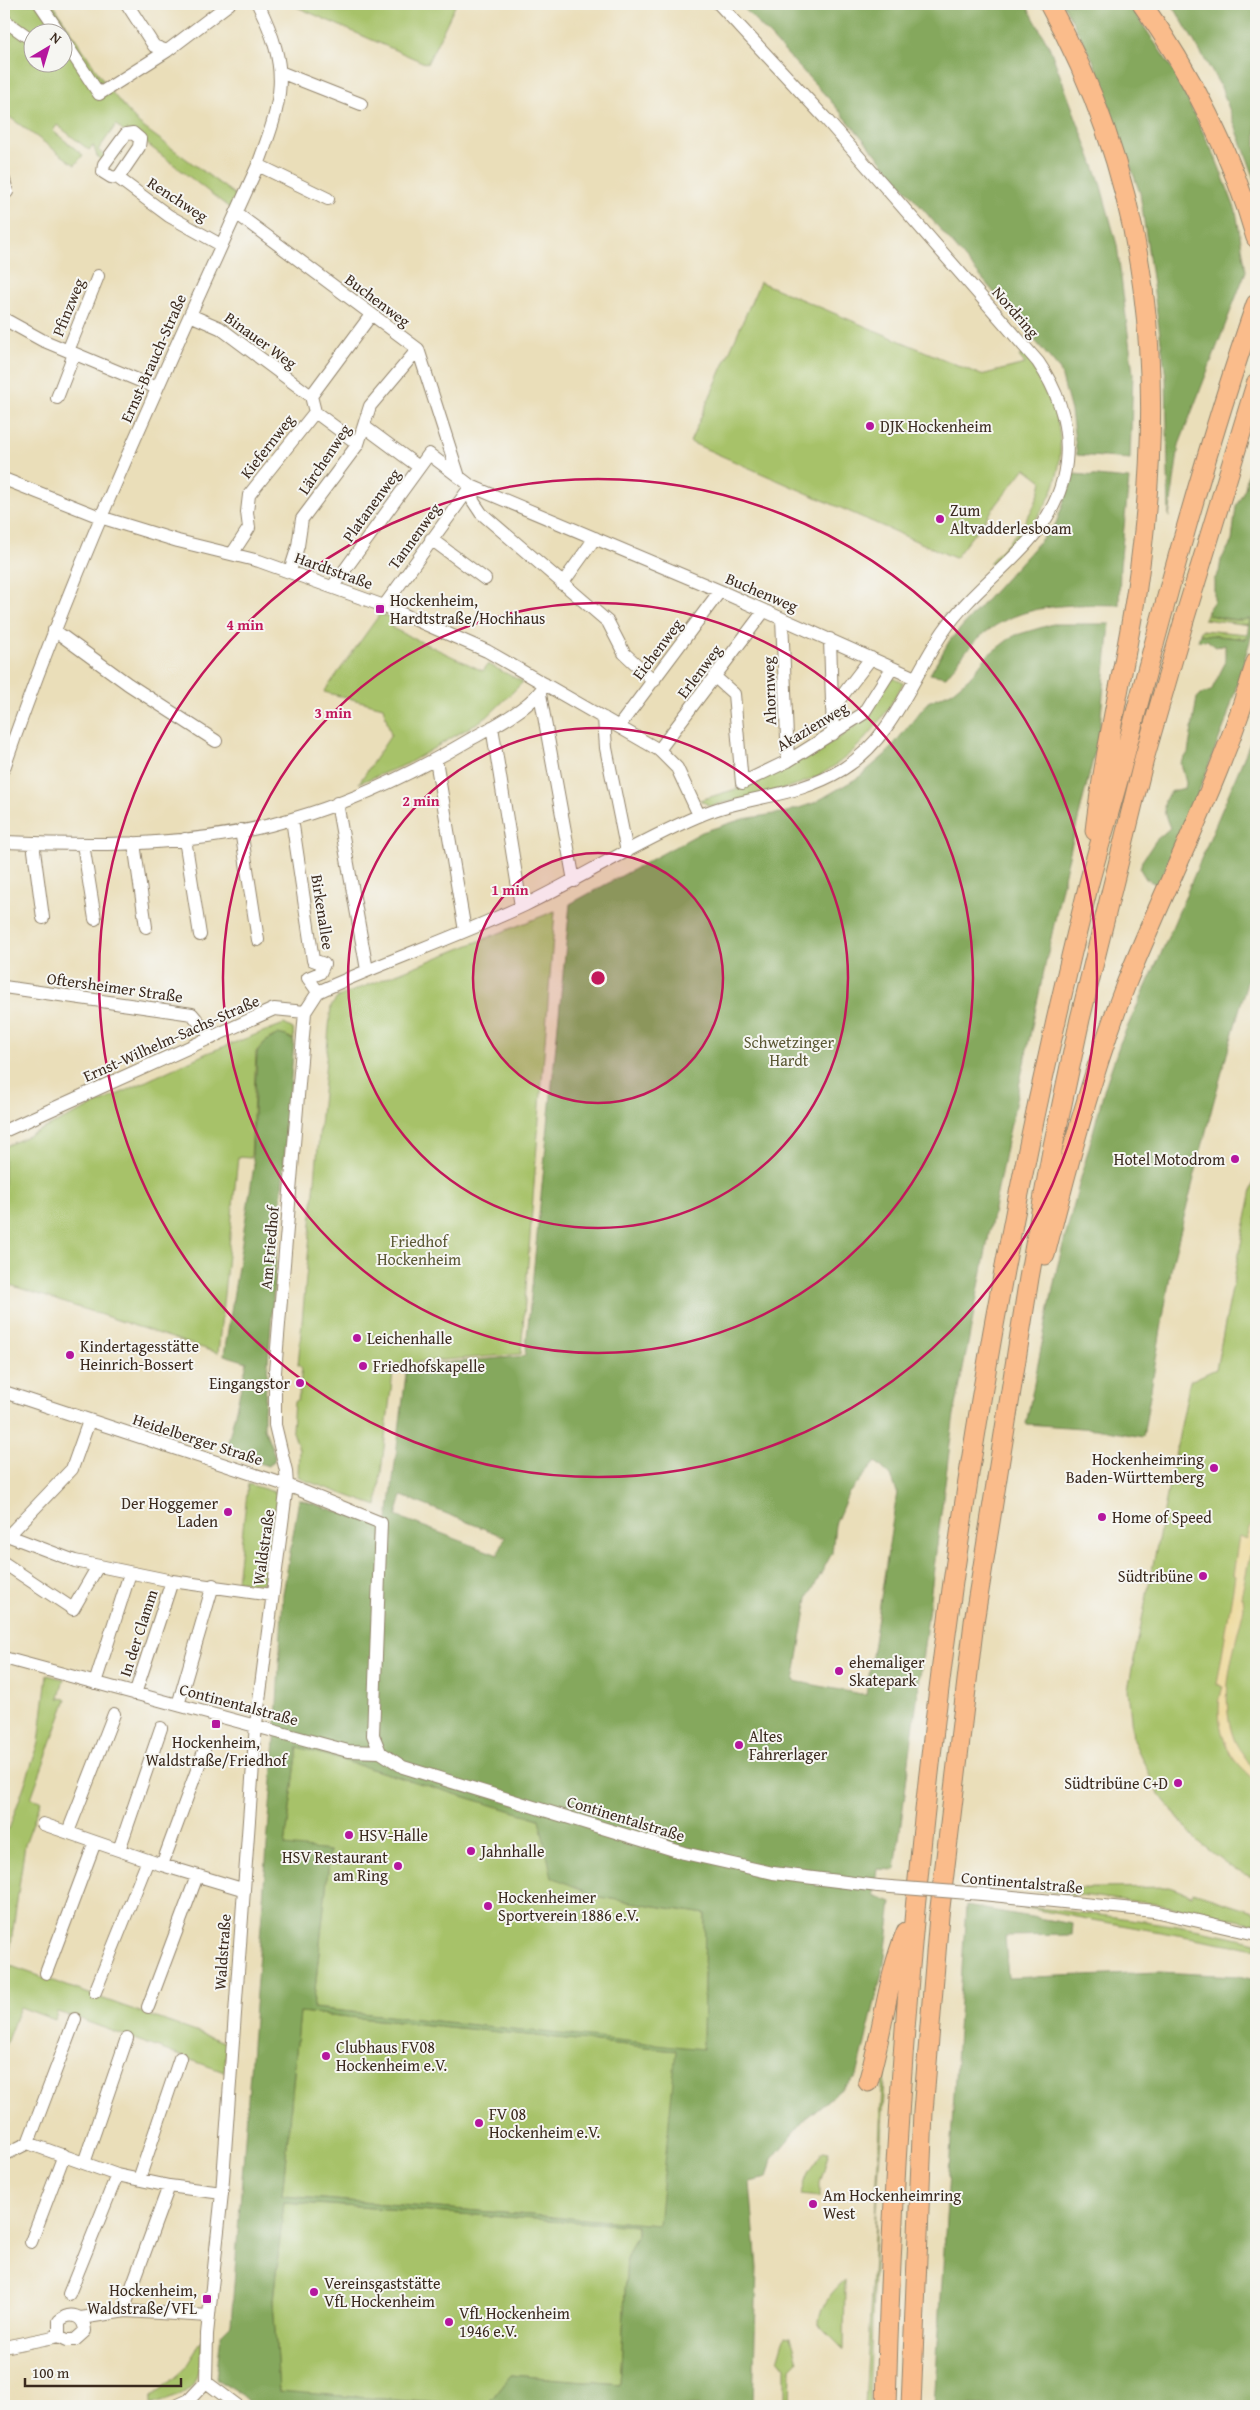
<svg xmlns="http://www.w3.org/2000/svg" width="1260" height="2410" viewBox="0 0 1260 2410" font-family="'Gentium Book Plus',serif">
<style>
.green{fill:#a7c269;stroke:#717644;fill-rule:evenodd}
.forest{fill:#85a85d;stroke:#60693e;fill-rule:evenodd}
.sand{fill:#eeda9e;stroke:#94825e}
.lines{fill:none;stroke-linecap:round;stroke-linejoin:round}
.minor-casing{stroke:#92846c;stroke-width:14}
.highway-casing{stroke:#92846c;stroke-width:21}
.minor{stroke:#fff;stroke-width:12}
.highway{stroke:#fabc8b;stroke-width:19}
.minor-bridge-casing{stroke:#92846c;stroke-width:14;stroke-linecap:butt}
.minor-bridge{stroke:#fff;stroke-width:12}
.ring{fill:none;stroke:#c2185b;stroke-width:2.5}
.poi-dot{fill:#b5179e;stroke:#f6f6f2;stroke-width:2}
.labels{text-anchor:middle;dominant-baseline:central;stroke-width:4;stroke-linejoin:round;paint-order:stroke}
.street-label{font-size:16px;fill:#3b2a1e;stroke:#f6f6f2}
.poi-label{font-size:16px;fill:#3b2a1e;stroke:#f6f6f2;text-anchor:start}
.park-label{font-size:16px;fill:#5b5834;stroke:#f6f6f2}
.centre{fill:#c2185b;stroke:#f6f6f2;stroke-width:2.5}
.ring-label{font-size:15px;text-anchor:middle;font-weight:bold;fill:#c2185b;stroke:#f6f6f2;stroke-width:4;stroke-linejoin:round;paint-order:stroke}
</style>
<rect width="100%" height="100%" fill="#f6f6f2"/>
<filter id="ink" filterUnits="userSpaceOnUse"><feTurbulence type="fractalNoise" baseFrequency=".02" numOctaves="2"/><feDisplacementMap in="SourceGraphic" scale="10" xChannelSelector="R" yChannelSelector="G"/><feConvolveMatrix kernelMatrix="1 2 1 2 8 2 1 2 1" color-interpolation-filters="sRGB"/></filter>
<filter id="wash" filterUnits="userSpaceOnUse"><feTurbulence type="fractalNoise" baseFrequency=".0096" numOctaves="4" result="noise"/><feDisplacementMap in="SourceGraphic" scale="20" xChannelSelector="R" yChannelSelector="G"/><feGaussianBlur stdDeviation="1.12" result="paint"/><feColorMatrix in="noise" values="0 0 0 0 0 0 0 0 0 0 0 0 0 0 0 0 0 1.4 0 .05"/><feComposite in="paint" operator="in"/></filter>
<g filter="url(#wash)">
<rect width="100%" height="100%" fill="#eadeb9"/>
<path class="green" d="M4,4h49l55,84 31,36 103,76 -6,13 -103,-80 -7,1 -10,-9 -18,25 10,9 -3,4 -8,-7 -4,-11 -4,5 -32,-25 -4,6 30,24 -8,10 -71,-52zM32,32h30v30h-30z
M290,4h166l-29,60z
M760,282l221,93 44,-11 -6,-8 5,-2c33,42 49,96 24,146 -13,25 -34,45 -53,65l-6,-2c23,-25 47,-48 53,-82l-17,-13 -70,90 -265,-116z
M1207,611l2,4c11,3 29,8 39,3l2,1 -1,6 -45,-6z
M380,614l16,5 -4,9 91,43 5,-7 35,18 -36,35 -80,47 -48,19 32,-48 -8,-28 -59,-15z
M1201,630l46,4 -1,5 -46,-5z
M891,677l12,6c-23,44 -56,84 -104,101 -29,10 -60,15 -89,22l-10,-6 56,-17 83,-45 28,-21z
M555,911l-34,443 -127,10 -17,142 -73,-26 -6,-4 1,-27 -7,-20 2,-27 4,-2 4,-32 -4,-3 33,-359 7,-9z
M284,1024l9,5 1,11c-16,-11 -27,-2 -38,12l-5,106 -13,-1 -20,196 -214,-70v-136l203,-94z
M1256,1169v710l-21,-9 -38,-29 -38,-47 -26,-54 -5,-51 62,-308 26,-12z
M248,1484l30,9 -9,83 -8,8 -24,-3z
M47,1675l17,4 -5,19 8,1 -36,99 10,3 -16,43 -17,121 219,78 -3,29 -150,-55 -17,-5 -2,8 -35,-13 -16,41v-220l5,1 30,-86z
M298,1747l241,72 60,78 106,17 -2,136 -390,-42 17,-157 -45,-4z
M1169,1887l23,8 1,-3 63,20v12l-100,-20 -127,-15z
M1009,1905c83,9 165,17 247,37v7z
M300,2012l377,38 -17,175 -378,-29z
M883,2068h3l-10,140 -7,198h-4z
M823,2151l6,1 -9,31v14l-20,-2 9,-24z
M284,2202l353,24v8l-10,23 -7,127 -109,-9 -25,31 -207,-14 -6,-92z
M845,2280l-1,70 -25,-25c0,-20 12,-32 26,-45z
M786,2337l5,1 7,23 -7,7 -1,38h-5v-39l-7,-9 5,-17z
M203,2339c-6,48 -5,52 -52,66v-7l34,-30z"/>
<path class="forest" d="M740,4h286l23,42 50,133 18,66 16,128 -3,86 -53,-4 -6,-44 -11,-41 -230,-270z
M1063,4h66l44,66 43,89 20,52 10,60 -67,174 -10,72 -3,-140 -26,-184 -47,-133z
M1172,4h84v178l-35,-95z
M1256,444v177l-30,100 -29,75 -39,89 -12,-6 -6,-10 2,-8 14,-21 14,-12c-5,-12 -11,-27 2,-37l13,-3 1,-5 -5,-20 7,-10 9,-55 4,-4 10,-3 14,-28v-19l-9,3 -9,-7 -9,1 2,-7 46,5 4,-20h-2c-7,3 -30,-2 -39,-4l-2,-4 7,-10v-21l5,-8 2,-12 11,-19 4,-35 9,-18 7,-36z
M1074,474l55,5 -9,87 -1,39c-49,-1 -99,-2 -138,31 -14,11 -24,28 -35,41l-16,-3 20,-34 106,-117z
M1053,624h57l-11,111 -32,129 -60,278 -54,279 -58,449 -18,-1 -3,26 18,7 -8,62 -27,112 -51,42 -34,41 -5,19 -17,4 7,86 -4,138h-267l25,-31 109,9 7,-127 10,-23v-8l-353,-24 -11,98 6,91 191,15h-216l-12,-11 -26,-16 5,-45 10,-10 44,-584 8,-146 16,-95 88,29 20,-162 118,-10 45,-452 132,-72 41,-13 44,-7 27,-9 45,-26 27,-23 42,-52 25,-11 17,-14 18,-22 25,-19zM876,1462l15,14 6,16 -31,203 -72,-14 14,-83 24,-45 3,-28 13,-31zM402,1496l103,41 -7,18 -102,-39zM298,1747l241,72 13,58 47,20 106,17 -2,135 -390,-41 17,-157 -45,-5zM300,2012l376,38 -17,175 -377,-29z
M1256,729v221l-43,154 -41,160 -29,173 -47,-8 -70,-5 31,-156 48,-181 15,-44 40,-87z
M278,1034l8,2 8,5 -30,370v17l11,28 -1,5 -6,5 -42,-15 21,-89 -23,-7 30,-189 -2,-12 5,-102 8,-10z
M966,1906l107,18 -1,11 -67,1 3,42 151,-6 79,4 18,4v426h-322z"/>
<path class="sand" d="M1251,1525l5,2 -15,70 2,1 1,10c-10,43 -26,87 -10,131 6,15 22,27 22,43 -8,-8 -18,-16 -24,-26 -12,-19 -17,-48 -9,-69l-6,-2 18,-109 -2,-1 6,-39 8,3z"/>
</g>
<g filter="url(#ink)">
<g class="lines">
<defs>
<path id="minor" d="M40,4l19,28
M127,4l27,42 13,5 62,-47
M4,20l28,20
M62,38l37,56 68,-43
M280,72l81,32
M258,165l70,34
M118,178l-7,-1 -8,-5 1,-8 22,-30 7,-1 7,6 -1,8 -21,31 51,38 52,29
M4,180l3,12h-3
M236,213l182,136
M190,315l30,13 91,68
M4,319l38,21 115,48
M418,349l41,128
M68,351l30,-75
M57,398l17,-44
M315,412l43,32
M365,427l54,40
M4,479l96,38 78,24 81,20 125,45 103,45 172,99 18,18 22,47
M471,486l2,15 8,12 127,109 16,31 30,28
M431,539l54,40
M232,554l17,-26 -2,-16 2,-17 66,-83 -4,-16 60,-81
M290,571l8,-25 4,-27 56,-75 12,-38 48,-57
M562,584l33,-46
M333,586l96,-132 42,32 249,105 195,87
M384,606l87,-120
M782,619l6,142
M54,630l74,54 88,57
M830,639l3,95
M715,677l19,17 8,89 46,-22 75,-47 29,-46
M540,694l34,187
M832,709l39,-51
M604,718l2,30 21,104
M619,726l101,-135
M492,727l29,179
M659,750l105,-139
M436,760l29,171
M4,768c71,-206 164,-404 254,-603 25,-67 33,-94 0,-161
M337,803l30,167
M292,819l21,141 11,4 -4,9 -12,5 10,14
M241,830l17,110
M185,839l15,96
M4,842c95,4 196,5 288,-23 63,-18 123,-47 179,-80 22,-12 63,-33 74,-55
M33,843l10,75
M134,843l12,84
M83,844l12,75
M4,987l188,27 20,24
M4,1131l270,-122 31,3
M4,1392l288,95 89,36 -8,212 7,17
M4,1534l71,27 97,20 100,14
M8,1536l64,-67 17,-48
M4,1563l69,46 25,-43
M4,1658l344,93 32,1 23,15 281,86 89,20 105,13
M95,1683l35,-110
M135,1694l37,-113
M178,1705l35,-120
M43,1824l119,41 80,24
M68,1832l46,-118
M119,1850l42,-122
M162,1865l42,-114
M982,1894l172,17 102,23
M46,1973l49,-131
M95,1992l53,-132
M148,2007l49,-131
M28,2143l47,-124
M4,2155l24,-12 89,32 52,11 53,7
M84,2163l43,-125
M139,2179l41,-121
M31,2242l33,-87
M69,2294l48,-119
M127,2300l42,-114
M81,2318l45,-7 83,5
M4,2347l55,-11 8,4h8l10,-9c-1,-16 -15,-20 -26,-10v15
M206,2382l32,24
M176,2406l13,-6 17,-18 1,-48 15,-141 34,-469 31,-239 -1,-14 -11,-46v-53l30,-360 13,-20c68,-31 139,-55 207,-87 58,-28 112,-63 171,-88 49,-22 98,-18 147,-48 50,-31 68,-90 100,-137 22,-33 57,-59 84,-89 50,-54 52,-121 11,-181l-213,-244 -106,-114"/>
<path id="highway" d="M1049,4c103,186 118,376 88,583 -12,82 -33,162 -42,244
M1142,4c49,68 91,153 114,234
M1045,1255c23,-91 47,-183 81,-271 43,-107 98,-211 130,-322
M868,2082c15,-50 19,-103 38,-150
M886,2406c13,-512 78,-1026 203,-1523 10,-38 22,-76 32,-114 41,-156 82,-312 135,-465
M911,2406l12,-294 16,-196 35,-294 55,-344 23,-127 28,-132 64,-260 41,-142 71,-233"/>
</defs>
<use href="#minor" class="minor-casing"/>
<use href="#highway" class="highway-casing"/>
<use href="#minor" class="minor"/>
<use href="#highway" class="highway"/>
<defs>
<path id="minor-bridge" d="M878,1886l104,8"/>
</defs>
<use href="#minor-bridge" class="minor-bridge-casing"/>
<use href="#minor-bridge" class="minor-bridge"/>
</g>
</g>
<circle cx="598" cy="978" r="125" fill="#c2185b" fill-opacity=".12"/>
<g class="ring">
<circle cx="598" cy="978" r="125"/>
<circle cx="598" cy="978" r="250"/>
<circle cx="598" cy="978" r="375"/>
<circle cx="598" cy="978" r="499"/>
</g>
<g class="poi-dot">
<circle cx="870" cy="426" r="5"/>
<circle cx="940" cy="519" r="5"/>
<rect x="375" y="604" width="10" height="10" rx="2.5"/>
<circle cx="1235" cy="1159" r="5"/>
<circle cx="357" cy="1338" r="5"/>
<circle cx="70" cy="1355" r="5"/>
<circle cx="363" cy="1366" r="5"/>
<circle cx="300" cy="1383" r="5"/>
<circle cx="1214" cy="1468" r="5"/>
<circle cx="228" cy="1512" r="5"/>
<circle cx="1102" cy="1517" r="5"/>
<circle cx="1203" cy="1576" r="5"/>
<circle cx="839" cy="1671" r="5"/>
<rect x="211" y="1719" width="10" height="10" rx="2.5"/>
<circle cx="739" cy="1745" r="5"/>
<circle cx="1178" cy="1783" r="5"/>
<circle cx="349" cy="1835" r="5"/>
<circle cx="471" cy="1851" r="5"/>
<circle cx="398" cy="1866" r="5"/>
<circle cx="488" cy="1906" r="5"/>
<circle cx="326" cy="2056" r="5"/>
<circle cx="479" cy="2123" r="5"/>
<circle cx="813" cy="2204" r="5"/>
<circle cx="314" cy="2292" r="5"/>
<rect x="202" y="2294" width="10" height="10" rx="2.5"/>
<circle cx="449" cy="2322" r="5"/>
</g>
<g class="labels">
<g class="street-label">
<text transform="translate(178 199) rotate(33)">Renchweg</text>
<text transform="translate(378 300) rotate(37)">Buchenweg</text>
<text transform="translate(68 307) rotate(-68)">Pfinzweg</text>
<text transform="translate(1016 312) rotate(49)">Nordring</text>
<text transform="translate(261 340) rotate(36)">Binauer Weg</text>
<text transform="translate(153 358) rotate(-66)">Ernst-Brauch-Straße</text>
<text transform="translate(267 446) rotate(-52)">Kiefernweg</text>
<text transform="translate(324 459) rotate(-56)">Lärchenweg</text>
<text transform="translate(371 505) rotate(-54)">Platanenweg</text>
<text transform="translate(414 536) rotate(-54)">Tannenweg</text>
<text transform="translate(334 570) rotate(20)">Hardtstraße</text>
<text transform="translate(762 592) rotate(23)">Buchenweg</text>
<text transform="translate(657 649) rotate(-53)">Eichenweg</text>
<text transform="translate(699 671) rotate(-53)">Erlenweg</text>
<text transform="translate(769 691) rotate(-92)">Ahornweg</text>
<text transform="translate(812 726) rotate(-31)">Akazienweg</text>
<text transform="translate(323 912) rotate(81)">Birkenallee</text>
<text transform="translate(115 987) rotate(8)">Oftersheimer Straße</text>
<text transform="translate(171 1038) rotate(-24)">Ernst-Wilhelm-Sachs-Straße</text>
<text transform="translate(269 1248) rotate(-85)">Am Friedhof</text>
<text transform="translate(198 1439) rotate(18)">Heidelberger Straße</text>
<text transform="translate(263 1547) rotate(-82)">Waldstraße</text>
<text transform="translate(138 1633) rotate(-72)">In der Clamm</text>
<text transform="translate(239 1704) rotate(15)">Continentalstraße</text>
<text transform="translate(626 1818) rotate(17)">Continentalstraße</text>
<text transform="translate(1022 1882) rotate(5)">Continentalstraße</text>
<text transform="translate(222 1952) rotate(-86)">Waldstraße</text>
</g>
<g class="poi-label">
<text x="880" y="426">DJK Hockenheim</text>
<text x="950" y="510">Zum<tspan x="950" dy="18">Altvadderlesboam</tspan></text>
<text x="390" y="600">Hockenheim,<tspan x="390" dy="18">Hardtstraße/Hochhaus</tspan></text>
<text x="1225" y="1159" text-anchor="end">Hotel Motodrom</text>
<text x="367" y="1338">Leichenhalle</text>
<text x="80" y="1346">Kindertagesstätte<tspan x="80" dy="18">Heinrich-Bossert</tspan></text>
<text x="373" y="1366">Friedhofskapelle</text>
<text x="290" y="1383" text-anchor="end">Eingangstor</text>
<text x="1204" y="1459" text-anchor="end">Hockenheimring<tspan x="1204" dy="18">Baden-Württemberg</tspan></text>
<text x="218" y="1503" text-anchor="end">Der Hoggemer<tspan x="218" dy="18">Laden</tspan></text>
<text x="1112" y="1517">Home of Speed</text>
<text x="1193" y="1576" text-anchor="end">Südtribüne</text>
<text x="849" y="1662">ehemaliger<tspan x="849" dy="18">Skatepark</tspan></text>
<text x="749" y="1736">Altes<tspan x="749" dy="18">Fahrerlager</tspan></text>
<text x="216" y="1742" text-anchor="middle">Hockenheim,<tspan x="216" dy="18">Waldstraße/Friedhof</tspan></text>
<text x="1168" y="1783" text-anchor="end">Südtribüne C+D</text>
<text x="359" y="1835">HSV-Halle</text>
<text x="481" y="1851">Jahnhalle</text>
<text x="388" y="1857" text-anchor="end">HSV Restaurant<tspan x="388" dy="18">am Ring</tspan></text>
<text x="498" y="1897">Hockenheimer<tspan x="498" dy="18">Sportverein 1886 e.V.</tspan></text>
<text x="336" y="2047">Clubhaus FV08<tspan x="336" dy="18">Hockenheim e.V.</tspan></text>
<text x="489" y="2114">FV 08<tspan x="489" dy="18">Hockenheim e.V.</tspan></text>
<text x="823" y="2195">Am Hockenheimring<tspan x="823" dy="18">West</tspan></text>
<text x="324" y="2283">Vereinsgaststätte<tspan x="324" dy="18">VfL Hockenheim</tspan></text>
<text x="197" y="2290" text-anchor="end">Hockenheim,<tspan x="197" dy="18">Waldstraße/VFL</tspan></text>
<text x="459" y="2313">VfL Hockenheim<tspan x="459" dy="18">1946 e.V.</tspan></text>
</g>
<g class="park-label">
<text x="789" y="1042">Schwetzinger<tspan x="789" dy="18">Hardt</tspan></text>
<text x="419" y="1241">Friedhof<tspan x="419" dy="18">Hockenheim</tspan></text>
</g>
</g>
<circle cx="598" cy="978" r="8" class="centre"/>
<g class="ring-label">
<text x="245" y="630">4 min</text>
<text x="333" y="718">3 min</text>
<text x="421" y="806">2 min</text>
<text x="510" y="895">1 min</text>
</g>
<rect width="1260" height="2410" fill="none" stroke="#f6f6f2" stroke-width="20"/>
<g transform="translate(48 48) rotate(38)"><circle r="24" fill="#f6f6f2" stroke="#aba49d"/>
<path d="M0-4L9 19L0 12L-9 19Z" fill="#b5179e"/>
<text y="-8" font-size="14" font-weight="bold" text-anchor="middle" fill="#3b2a1e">N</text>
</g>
<path d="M25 2378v8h156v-8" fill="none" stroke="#3b2a1e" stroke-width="2.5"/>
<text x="32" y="2378" font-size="15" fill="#3b2a1e" stroke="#f6f6f2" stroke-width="4" paint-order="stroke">100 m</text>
</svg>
